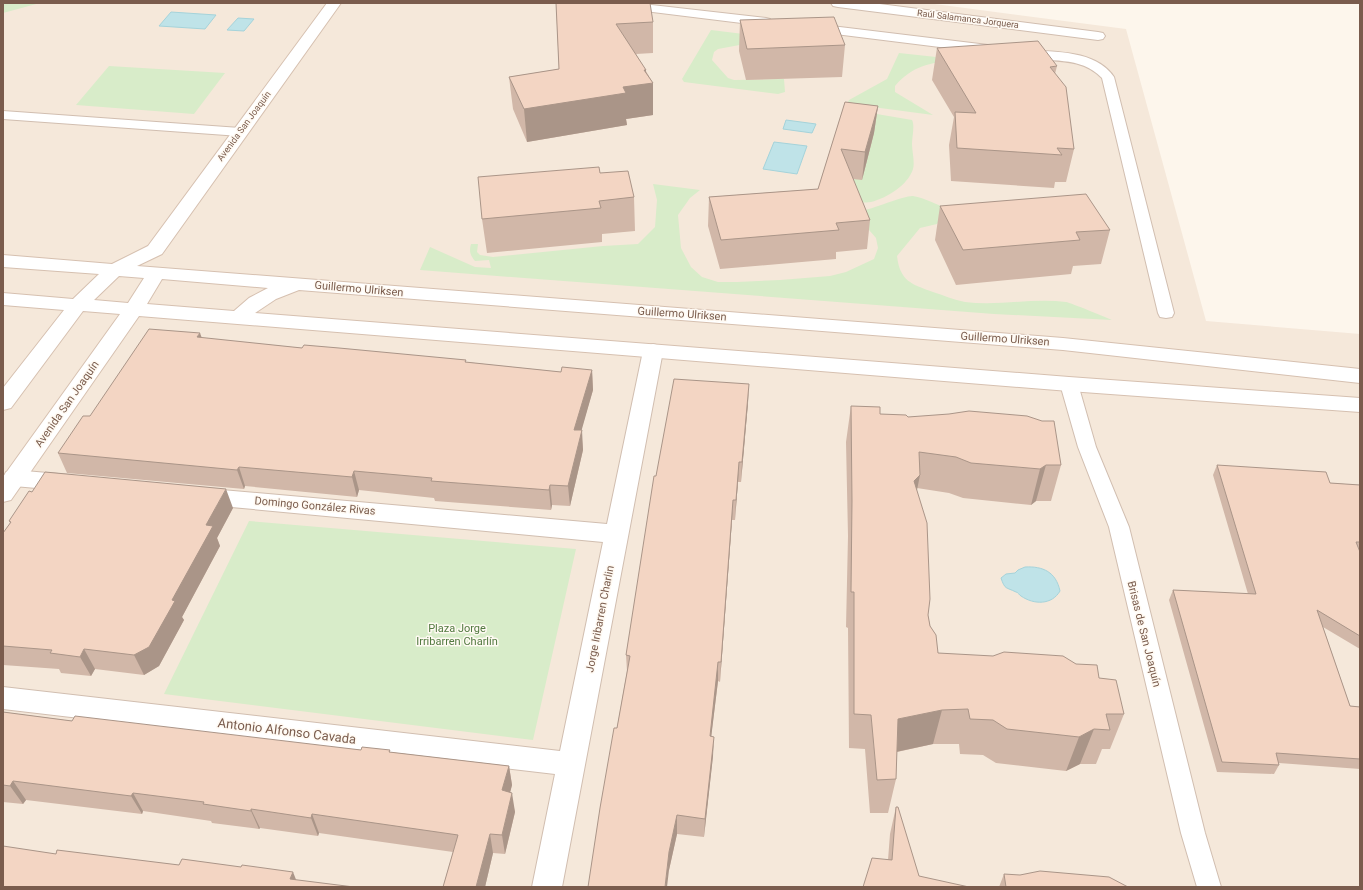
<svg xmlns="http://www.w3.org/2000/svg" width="1363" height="890" viewBox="0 0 1363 890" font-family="Roboto,sans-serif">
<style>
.residential{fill:#f5e8da}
.green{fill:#d8ecc9}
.water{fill:#bfe3e8;stroke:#a5d3da}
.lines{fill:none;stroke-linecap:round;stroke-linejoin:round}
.lane-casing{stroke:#d1beb0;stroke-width:2}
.street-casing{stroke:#d1beb0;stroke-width:2}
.secondary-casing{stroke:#d6c0b0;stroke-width:2}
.lane{fill:#fff;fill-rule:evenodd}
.street{fill:#fff;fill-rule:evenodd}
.secondary{fill:#fff;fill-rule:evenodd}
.wall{fill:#d1b7a8}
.shaded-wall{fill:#aa9588}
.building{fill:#f3d5c3;stroke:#aa9588}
.labels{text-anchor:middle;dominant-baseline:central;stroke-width:3;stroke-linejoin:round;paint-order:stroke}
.far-street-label{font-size:9px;fill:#7a5c4d;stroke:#fffaf3}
.street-label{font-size:11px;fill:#7a5c4d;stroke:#fffaf3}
.park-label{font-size:11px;fill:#537a41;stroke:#fffaf3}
.near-street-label{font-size:13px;fill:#7a5c4d;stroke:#fffaf3}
</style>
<rect width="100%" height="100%" fill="#fdf6ec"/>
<path class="residential" d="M3,3h924l199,26 80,292 154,13v553h-1357z"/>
<path class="green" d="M3,3h37l-37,10z
M711,30l66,8 -59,11 -4,3 -2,8 16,18 6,2 50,-1 1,13 -7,2 -94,-12 -2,-3z
M899,53l56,6c-26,5 -42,6 -60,27v6l38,23 -83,-11 -2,-2 1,-2 38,-21z
M109,66l116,7 -31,41 -118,-9z
M865,112l47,8c3,6 0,17 0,24 0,7 3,18 1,25 -5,16 -26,29 -42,33 -5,1 -10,0 -15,0l-27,-27z
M653,184l47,6 -10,8 -12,17 3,33 10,19 11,10 16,5h19l43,-2 50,-4 16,-4 28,-13 4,-11 -2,-10 -13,-15 -2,-12c11,-2 45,-16 52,-15 12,2 24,9 36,13l-12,15 -17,4 -23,28c3,25 14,28 36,36 10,3 21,8 32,10 33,4 68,-4 101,0 5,1 42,16 46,18l-118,-6 -574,-44 10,-23 45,20 16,1 -2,-8 -14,1c-5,-6 -6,-10 -4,-17h7l-1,8 3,3 13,2 110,-11 35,-2 17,-17 2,-27z
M249,521l327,28 -43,191 -369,-46z"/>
<path class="water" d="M171,12l45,3 -11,14 -46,-3z
M238,18l16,1 -10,12 -17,-1z
M786,120l30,4 -4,9 -29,-4z
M774,142l33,4 -10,28 -34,-5z
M1025,567c18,-1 31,5 35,24 -8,14 -26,14 -39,5 -2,-1 -3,-4 -5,-4 -10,-5 -11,-2 -15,-14l5,-4 9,-1 3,-3z"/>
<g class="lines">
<defs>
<path id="lane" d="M598,3h36l132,15 4,1 2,3 -2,3 -4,1 -162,-20 -4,-1z
M815,24l173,21 4,1 2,3 -2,3 -4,1 -177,-22 -2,-3 2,-3z
M1026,50c29,2 70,0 88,27l60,236 -2,4 -6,1 -6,-1 -2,-4 -56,-235c-22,-23 -53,-15 -80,-21l-2,-3 2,-3z
M3,111l237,17 5,1 2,3 -2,3 -5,1 -237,-17z
M1069,378l6,2 3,4 18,63 33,80 76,306 16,54h-24l-16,-54 -72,-306 -31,-80 -18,-63 3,-4z"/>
<path id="street" d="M831,3h41l226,29 5,1 2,3 -2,3 -5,1 -260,-33 -5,-1z
M653,344l7,2 3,5 -101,536h-30l23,-113 -552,-65v-22l557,64 43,-209 -404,-38 -8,-2 -3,-6 3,-6 8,-2 408,36 36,-173 3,-5z
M14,470l56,5 8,2 3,6 -3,6 -8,2 -56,-5 -8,-2 -3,-5 3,-7z"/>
<path id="secondary" d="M327,3h14l-179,251 -25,12 926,72 297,31v14l-297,-33 -764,-60 -23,9 -21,14 814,64 291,21v14l-291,-21 -930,-75 -128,184 -8,2v-25l117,-163 -37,-3 -72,97 -8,2v-22l61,-78 -61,-5v-12l70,6 26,-25 -96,-7v-12l109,9 36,-18zM119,276l25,2 -16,25 -34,-3zM162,279l106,9 -19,10 -15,13 -87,-7z"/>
</defs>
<use href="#lane" class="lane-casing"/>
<use href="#street" class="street-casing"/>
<use href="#secondary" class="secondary-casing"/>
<use href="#lane" class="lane"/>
<use href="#street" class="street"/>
<use href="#secondary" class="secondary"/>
</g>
<path class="wall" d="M556,3l97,19v31l-17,1 17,29v32l-27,4 1,6 -100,17 -14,-33 -4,-32 50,-8z
M740,20l105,25 -3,32 -96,3 -7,-29z
M937,48l120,18 -2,8 19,75 -8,33h-11l-1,6 -103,-7 -2,-36 5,-28 -22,-37z
M845,102l33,4 -4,27 -12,47 -9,-1 17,41 -3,29 -31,3v7l-116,10 -12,-43 1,-29 109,-8z
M600,173l34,24 1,34 -33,3v8l-115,11 -5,-34z
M940,206l170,24 -9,34 -28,2 -2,8 -115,11 -21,-45z
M202,338l100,10 164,12v2l95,10 31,-2 1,20 -12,40 2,20 -13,56 -18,-1 -1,5 -116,-9 -1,-3 -75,-8 -2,7 -112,-11 -1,3 -177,-16 -9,-20 32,-37z
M748,403l-7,79h-3l-3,38h-3l-12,162 -2,-1 -7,56 2,19 -9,81 -27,-3 -8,36 -52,-142 10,-57 -1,-16 30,-179z
M851,406l29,8 28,3 153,48 -10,36h-15l-5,4 -68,-7 -14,-5 -32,-5v2l11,125 2,11 8,27 161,25 25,36 -14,35h-8l-6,15h-16l-14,7 -70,-8 -13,-8 -23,-1 -1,-10h-26l-36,8 -1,27 -8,34h-18l-5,-64 -16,-1 -1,-120 -2,-1 2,-91 -2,-94z
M1217,465l113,18 30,2v164l-37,-22 27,79 10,1v62l-81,-6v2l-5,9 -57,-2 -48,-172 4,-10 75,4 -35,-119z
M233,508l-16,30 3,8 -38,71 2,3 -25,46 -15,9 -49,-6 -4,7 -30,-3 -2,-4 -56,-4v-132l7,-10 -1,-2z
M3,712l69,9 289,29h29v2l119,14 3,19 -2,7 5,20 -10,42 -12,-1 -8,34h-42l10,-35 -134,-19 -1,3 -58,-8 -1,1 -47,-6 -1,-2 -68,-10 -1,3 -116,-14 -3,4 -20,-2z
M896,807l23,69 -56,11 25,-27 2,-26z
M1004,874l124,13h2h-131z"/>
<path class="shaded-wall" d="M644,70h2v14l7,-1v32l-27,4 1,6 -100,17 -3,-33 99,-22z
M878,106l-4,27 -12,47 3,-28z
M200,333l7,19 -10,-15z
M592,370l1,20 -17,60 -2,-20z
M749,384l-1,19 -7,79 1,-20z
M582,430l1,20 -13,56 -2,-20z
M739,462l-1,20 -3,38 1,-20z
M1046,465l-10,36 -5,4 9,-36z
M239,467l6,19 -1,3 -7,-19z
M354,471l5,19 -2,7 -5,-20z
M920,475l-7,35 1,-29z
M550,485l2,20 -1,5 -2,-20z
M226,489l7,19 -16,30 3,8 -38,71 2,3 -25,46 -15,9 -10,-20 38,-55 34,-75z
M733,500l-1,20 -12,162 1,-20z
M84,649l11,20 -4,7 -11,-19z
M718,662v19l-9,74 1,-19z
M942,710l-9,34 -42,9 7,-34z
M1094,729l-14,35 -14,7 13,-34z
M714,737l-1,19 -9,81 1,-18z
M509,766l3,19 -6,24 -4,-19z
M13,781l13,19 -3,4 -13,-18z
M133,793l10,18 -1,3 -11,-18z
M512,793l3,19 -10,42 -3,-19z
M251,809l9,19 -1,1 -8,-18z
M312,814l7,19 -1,3 -7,-18z
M677,815v19l-8,36 -2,17h-2l4,-35z
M490,834l3,19 -8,34h-9z
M293,872l6,15 -9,-8z"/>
<path class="building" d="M556,3h94l3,19 -37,2 30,46h-2l9,13 -30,4 3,6 -102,16 -15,-32 50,-8z
M834,17l11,28 -98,4 -7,-29z
M1038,41l19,25 -7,1 16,20 8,62 -17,-1 5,7 -105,-7 -2,-36 21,1 -39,-65z
M845,102l33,4 -13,46 -24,-3 29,71 -34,3 3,7 -118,10 -12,-43 109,-8z
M599,167l1,6 28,-2 6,26 -35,4 2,7 -119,11 -4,-42z
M1086,194l24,36 -34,2 4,8 -117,10 -23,-44z
M149,329l51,4 -3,4 105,11 2,-3 35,3 127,12 -1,2 96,10 1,-5 30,3 -18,60h8l-14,56 -18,-1 -1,5 -118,-9 1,-3 -78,-7 -2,6 -113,-10 -2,3 -179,-17 25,-37h7z
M674,379l75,5 -7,78h-3l-3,38h-3l-12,162h-3l-8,74 4,1 -9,82 -28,-4 -8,37 -4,35h-77l12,-79 14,-80h3l13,-72 -4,-1 28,-179h2z
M851,406l29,1v7l26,1 2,2 41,-3 20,-3 58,5 15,5h12l7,44h-15l-6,4 -69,-6 -15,-6 -37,-5 1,23 -6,6 13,42 3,76 -2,16 2,11 6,9 2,18 55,3 11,-4 59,4 13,8 21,1 2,13 17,2 8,34h-18l4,16 -16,-1 -15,8 -72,-8 -14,-9 -23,-1 -2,-10 -26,1 -44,9 -2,60 -19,1 -6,-65 -17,-1v-122h-3l1,-91z
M1217,465l109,7 4,11 30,2v57h-4l4,10v84l-43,-26 33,96 10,1v52l-84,-6 3,12 -57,-3 -49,-172 83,4z
M45,472l181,17 -20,36 7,1 -41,74 3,1 -26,46 -15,8 -50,-6 -4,8 -30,-4 2,-3 -49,-4v-113l8,-11 -2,-1 20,-30 3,1z
M3,712l69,9 3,-5 286,34 1,-3 28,3 -1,2 120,14 -7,24 10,3 -10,42 -12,-1 -14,53h-33l15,-52 -146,-21 -1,4 -60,-9v2l-48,-7 1,-2 -71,-9 -2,3 -118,-15 -3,5 -7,-1z
M896,807h2l21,69 50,11h-106l9,-29 20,2z
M3,846l53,8 1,-4 122,15 3,-6 59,8 1,-2 51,7 -3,7 64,8h-351z
M1040,871l69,6 19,10h2h-124l-2,-13 16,1z"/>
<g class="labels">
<g class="far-street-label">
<text transform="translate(968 19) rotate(7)">Raúl Salamanca Jorquera</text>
<text transform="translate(244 126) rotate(-54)">Avenida San Joaquín</text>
</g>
<g class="street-label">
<text transform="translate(359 289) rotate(5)">Guillermo Ulriksen</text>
<text transform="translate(682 314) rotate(4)">Guillermo Ulriksen</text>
<text transform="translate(1005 339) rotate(4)">Guillermo Ulriksen</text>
<text transform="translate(67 404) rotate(-55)">Avenida San Joaquín</text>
<text transform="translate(315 506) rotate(5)">Domingo González Rivas</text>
<text transform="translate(600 619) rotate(-79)">Jorge Iribarren Charlin</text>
<text transform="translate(1144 634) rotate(76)">Brisas de San Joaquín</text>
</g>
<g class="park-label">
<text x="457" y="628">Plaza Jorge<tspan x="457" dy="13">Irribarren Charlín</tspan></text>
</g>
<g class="near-street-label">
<text transform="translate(287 731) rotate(7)">Antonio Alfonso Cavada</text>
</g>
</g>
<rect width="1363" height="890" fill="none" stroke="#7a5c4d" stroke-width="8"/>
</svg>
